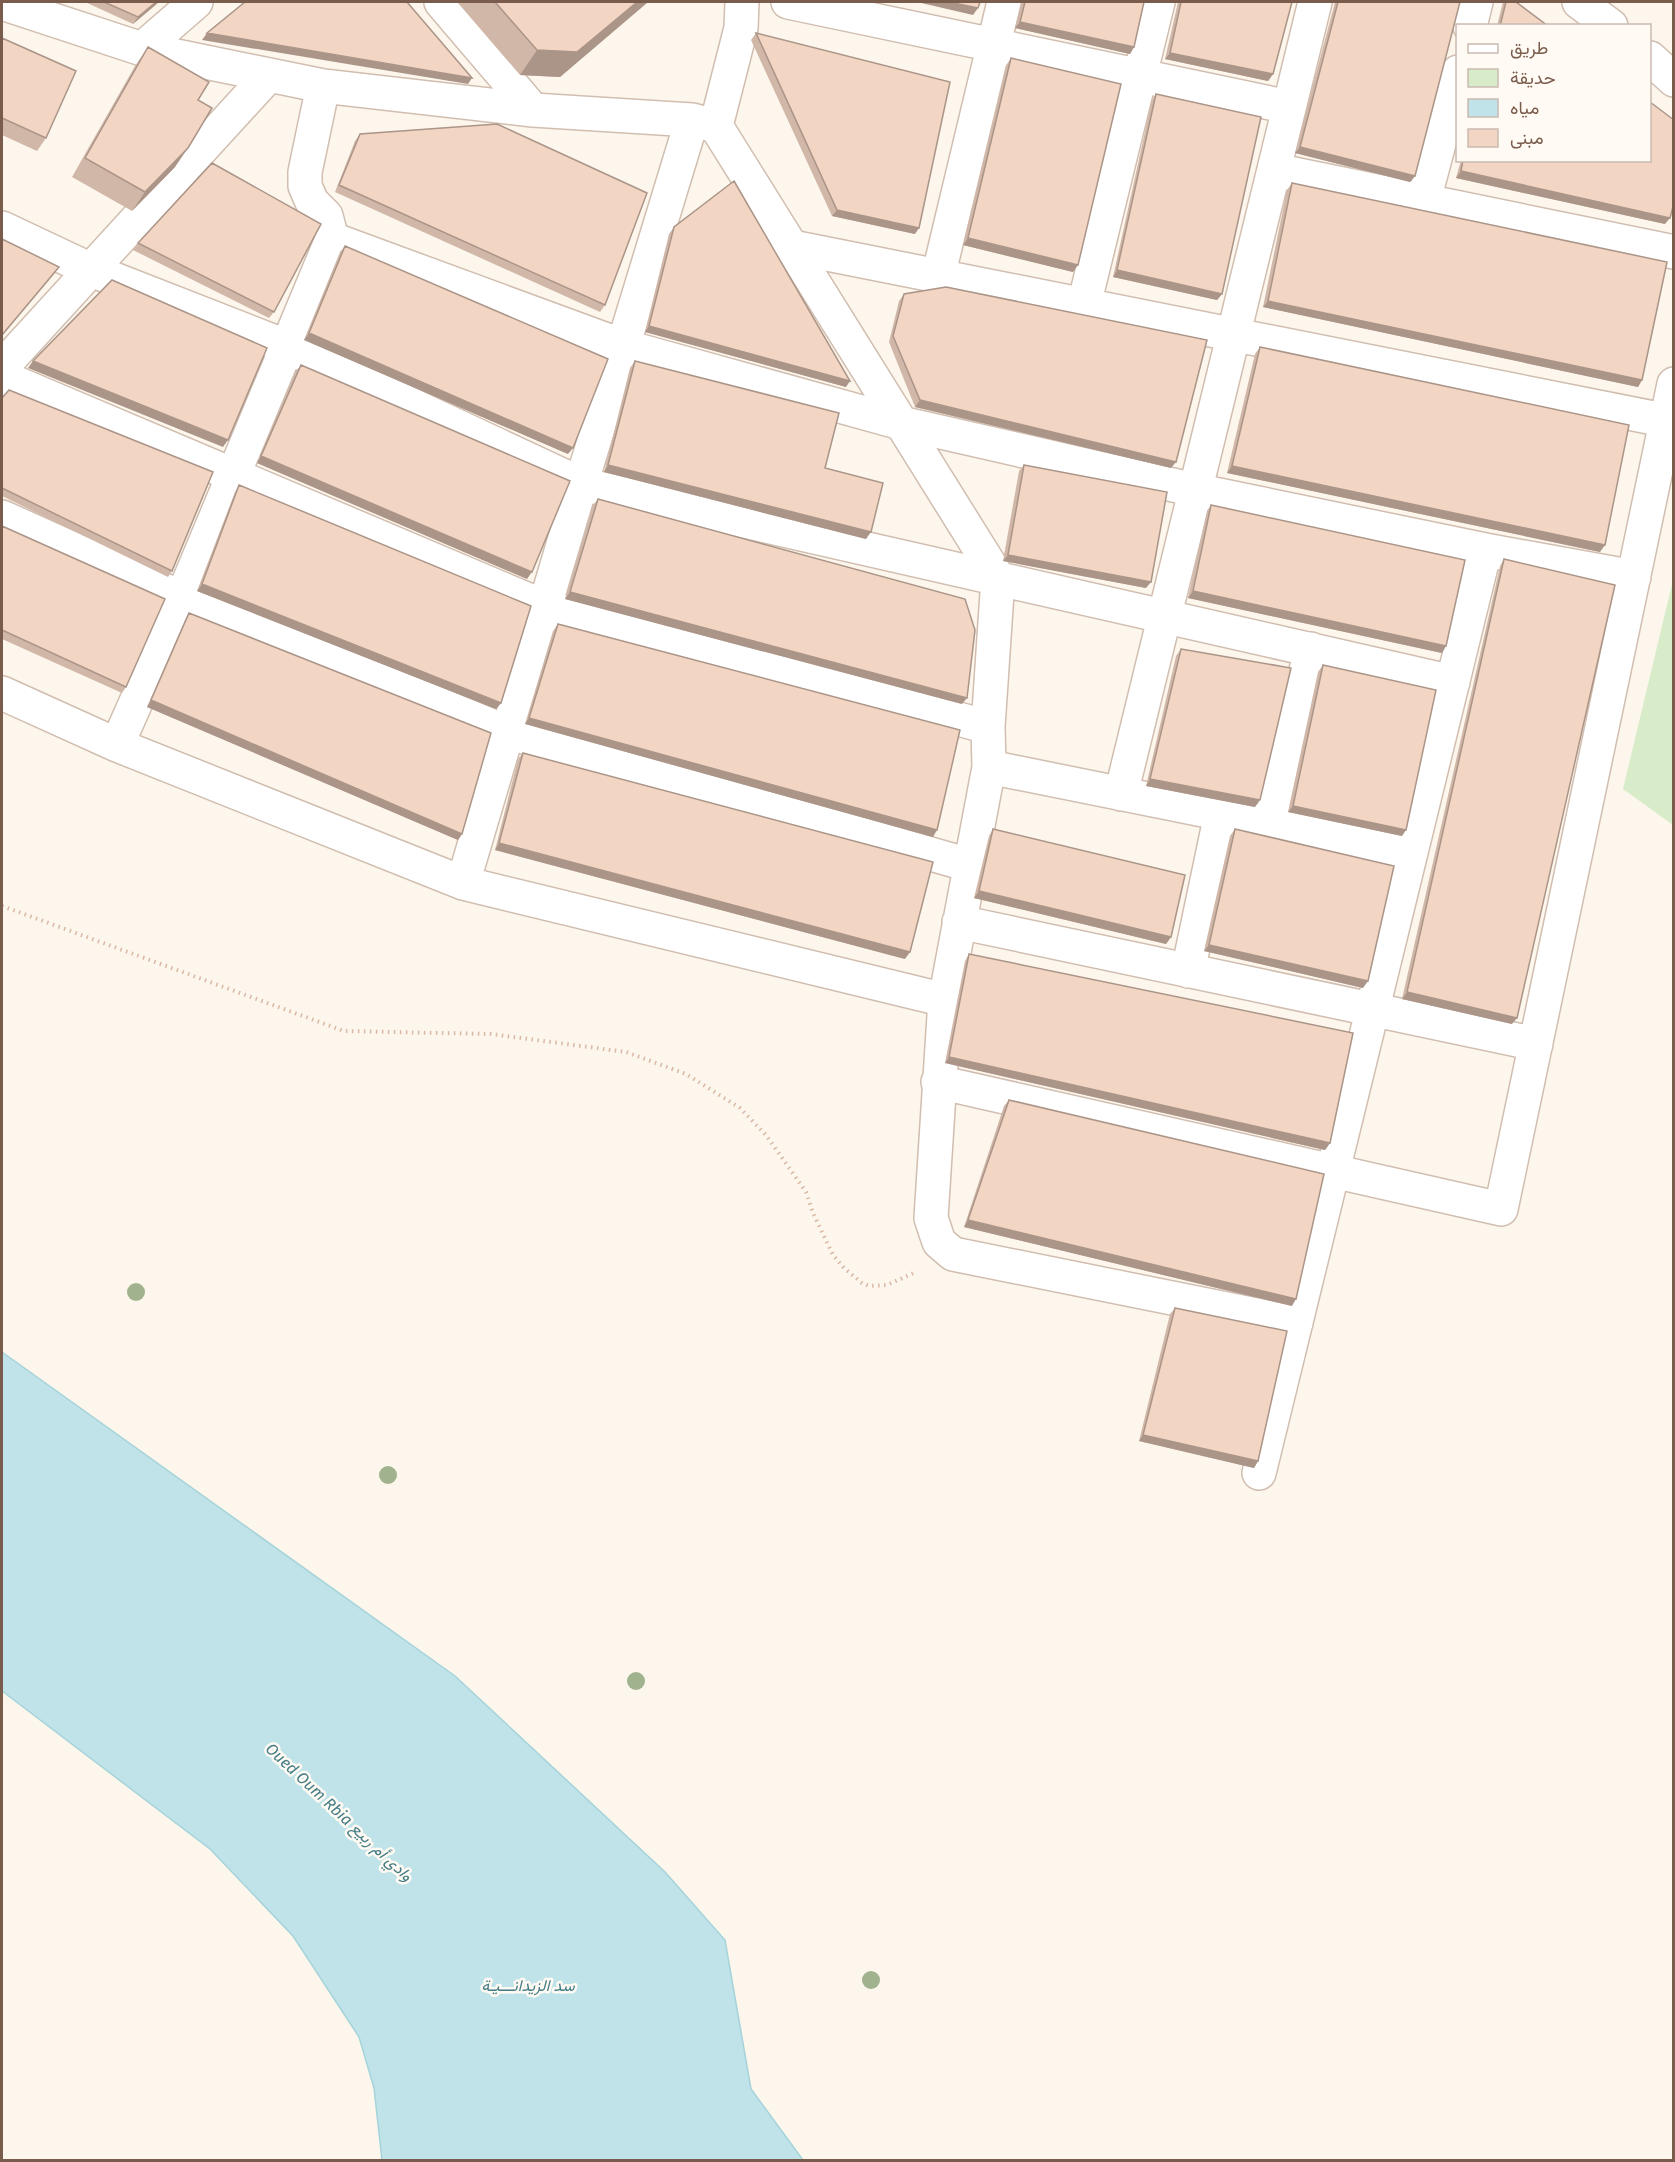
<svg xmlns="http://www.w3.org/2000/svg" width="1675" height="2162" viewBox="0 0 1675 2162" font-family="'Fira Sans',Vazirmatn,sans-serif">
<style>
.green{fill:#d8ecc9}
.water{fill:#bfe3e8;stroke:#a5d3da;stroke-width:1.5}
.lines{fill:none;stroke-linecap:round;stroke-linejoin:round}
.street-casing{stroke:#d1beb0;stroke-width:36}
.path{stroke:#d9b8a5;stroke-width:4;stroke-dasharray:1.5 4.5;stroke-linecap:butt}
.street{stroke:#fff;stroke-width:33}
.tree{fill:#a0b28e}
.wall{fill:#d1b7a8}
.shaded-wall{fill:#aa9588}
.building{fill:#f3d5c3;stroke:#aa9588;stroke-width:1.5}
.labels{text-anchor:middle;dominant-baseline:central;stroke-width:5;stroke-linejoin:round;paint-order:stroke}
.water-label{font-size:16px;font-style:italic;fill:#437c86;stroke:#fffaf3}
</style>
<rect width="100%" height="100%" fill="#fdf6ec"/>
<path class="green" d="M1673,580l1,245h-1l-50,-36z"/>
<path class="water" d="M2,1352l453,324 210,196 60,68 26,149 52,71h-421l-8,-72 -15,-51 -66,-101 -83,-87 -208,-158z"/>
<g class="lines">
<defs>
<path id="street" d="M441,2l92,108
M788,2l501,105
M1579,2l32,24
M2,3l140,46 181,37 210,24 159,10 24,6 282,452 -10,149 1,40 -44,233 -14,218 8,24 14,12 343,69
M1470,26l6,-24
M142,49l54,-47
M1650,58l24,22
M716,126l25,-98 1,-26
M1274,170l400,82
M1424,200l34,-128
M2,228l89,42 197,77 293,137 872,198
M332,239l291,107 278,77 294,67 290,60 149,27
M792,247l882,175
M938,277l66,-275
M1084,305l74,-303
M2,367l266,-291
M2,377l543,230 443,120
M2,517l180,81 325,134 462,133
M2,693l115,52 346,138 482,117
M117,745l65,-147 150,-359 -6,-23 -14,-14 -7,-16v-14l18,-86
M989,767l422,85
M1121,794l194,-792
M1270,824l41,-175
M463,883l118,-399 111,-364
M959,922l577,122
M1188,971l33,-157
M938,1082l563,127 173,-825
M1259,1473l226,-923"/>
</defs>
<use href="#street" class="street-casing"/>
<path class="path" d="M2,906l342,125 147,3 135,18 60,22 54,34 26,27 40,57 7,21 20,42 11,13 18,15 7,3 18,-1 29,-13"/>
<use href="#street" class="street"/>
</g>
<g class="tree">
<circle cx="136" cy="1292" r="9"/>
<circle cx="388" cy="1475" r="9"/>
<circle cx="636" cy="1681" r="9"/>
<circle cx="871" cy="1980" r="9"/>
</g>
<path class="wall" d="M85,2h74l-26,22z
M459,2h189l-88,75 -40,-2 -62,-72z
M1022,2h122l-10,45 -4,7 -115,-26z
M1178,2h114l-19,72 -5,7 -103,-22z
M1335,2h125l-45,174 -5,6 -115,-29z
M1503,2h13l32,24h-51z
M756,33l159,201 -83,-18 -81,-176z
M2,38l44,100 -9,13 -35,-16z
M148,47l50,53 -23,67 -43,44 -60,-34 63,-111z
M1011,58l62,214 -110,-27 44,-181z
M1156,94l66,200 -5,6 -104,-23 39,-177z
M360,134l245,171 -5,7 -265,-120 20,-51z
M1461,160h189l15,64 -209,-46z
M1292,183l350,197 -4,7 -375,-80 24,-117z
M674,227l172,160 -201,-55 24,-98z
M138,243l136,69 -5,6 -136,-68z
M345,246l223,208 -264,-114 36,-88z
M904,294l267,174 -256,-61 -26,-65 10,-41z
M1260,347l340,205 -373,-79 28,-119z
M635,361l190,107 41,71 -262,-67 26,-104z
M301,365l226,214 -270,-116 39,-92z
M2,398l170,173 -4,6 -166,-81z
M1024,465l122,123 -143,-27 16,-90z
M239,485l262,218 -5,6 -299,-118 38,-99z
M598,499l364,205 -397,-105 28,-94z
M1211,505l231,148 -254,-55 19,-87z
M2,526l124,161 -4,6 -120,-54z
M1504,559l8,465 -110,-25 98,-433z
M189,613l273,221 -4,6 -311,-133 38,-87z
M558,624l375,213 -408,-113 28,-93z
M1181,649l74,158 -109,-21 30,-130z
M1323,665l79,171 -114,-24 30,-140z
M523,753l382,206 -410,-109 23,-91z
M993,829l178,108 -5,7 -192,-46 15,-62z
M1235,829l128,159 -159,-37 26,-115z
M969,954l361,189 -5,7 -380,-87 20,-102z
M1009,1100l283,206 -328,-79 40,-121z
M1175,1308l83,153 -4,7 -115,-27 31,-127z"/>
<path class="shaded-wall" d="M156,2h3l-26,22 5,-7z
M637,2h11l-88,75 -40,-2 17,-25z
M917,2h32l29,6 -5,7z
M1020,22l114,25 -4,7 -115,-26z
M207,33l265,45 -4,6 -266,-44z
M1170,53l103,21 -5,7 -103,-22z
M1300,147l115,29 -5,6 -115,-29z
M188,148l-13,19 -43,44 13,-19z
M1461,171l209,47 -5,6 -209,-46z
M837,210l82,18 -4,6 -83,-18z
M968,238l110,27 -5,7 -110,-27z
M59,267l-5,7 -52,62v-1z
M1117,270l105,24 -5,6 -104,-23z
M1268,301l374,79 -4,7 -375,-80z
M649,326l201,55 -4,6 -201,-55z
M309,333l264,115 -5,6 -264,-114z
M33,361l195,79 -5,7 -195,-79z
M920,400l256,62 -5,6 -256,-61z
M261,456l271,116 -5,7 -270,-116z
M608,465l263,67 -5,7 -262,-67z
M1232,466l373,79 -5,7 -373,-79z
M1008,555l143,27 -5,6 -143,-27z
M202,584l299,119 -5,6 -299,-118z
M1193,591l253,55 -4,7 -254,-55z
M570,592l397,106 -5,6 -397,-105z
M151,700l311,134 -4,6 -311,-133z
M529,718l408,112 -4,7 -408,-113z
M1150,779l110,21 -5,7 -109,-21z
M1293,806l113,24 -4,6 -114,-24z
M499,843l411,109 -5,7 -410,-109z
M979,891l192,46 -5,7 -192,-46z
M1209,945l159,36 -5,7 -159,-37z
M1407,992l110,26 -5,6 -110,-25z
M949,1057l381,86 -5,7 -380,-87z
M968,1220l328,79 -4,7 -328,-79z
M1143,1435l115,26 -4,7 -115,-27z"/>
<path class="building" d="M104,2h52l-18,15z
M245,2h162l65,76 -265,-45z
M495,2h142l-60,50 -40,-2z
M949,2h31l-2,6z
M1025,2h119l-10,45 -114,-25z
M1181,2h111l-19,72 -103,-21z
M1338,2h122l-45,174 -115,-29z
M1506,2h10l32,24h-48z
M756,33l194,49 -31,146 -82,-18z
M2,38l74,33 -30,67 -44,-20z
M148,47l61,35 -11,18 14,8 -24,40 -43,44 -60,-34z
M1011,58l110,26 -43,181 -110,-27z
M1156,94l105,23 -39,177 -105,-24z
M1650,102l24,18v83l-4,15 -209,-47 2,-11h187z
M497,124l150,69 -42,112 -266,-120 21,-51z
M212,163l109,61 -47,88 -136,-69z
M734,181l116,200 -201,-55 25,-99z
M1292,183l375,79 -25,118 -374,-79z
M2,239l57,28 -57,68z
M345,246l263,113 -35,89 -264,-115z
M112,280l155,68 -39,92 -195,-79z
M946,287l261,53 -31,122 -256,-62 -27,-64 11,-42z
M1260,347l369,78 -24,120 -373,-79z
M635,361l204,52 -14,55 58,15 -12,49 -263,-67z
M301,365l269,116 -38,91 -271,-116z
M9,390l204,82 -41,99 -170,-83v-90z
M1024,465l143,27 -16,90 -143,-27z
M239,485l292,121 -30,97 -299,-119z
M598,499l367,100 10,31 -8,68 -397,-106z
M1211,505l254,55 -19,86 -253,-55z
M2,526l163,73 -39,88 -124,-57z
M1504,559l111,26 -98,433 -110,-26z
M189,613l302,120 -29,101 -311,-134z
M558,624l402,106 -23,100 -408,-112z
M1181,649l110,19 -31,132 -110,-21z
M1323,665l113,25 -30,140 -113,-24z
M523,753l410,109 -23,90 -411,-109z
M993,829l192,46 -14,62 -192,-46z
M1235,829l159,37 -26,115 -159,-36z
M969,954l384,79 -23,110 -381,-86z
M1009,1100l315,74 -28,125 -328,-79z
M1175,1308l112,23 -29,130 -115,-26z"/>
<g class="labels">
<g class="water-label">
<text transform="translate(339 1812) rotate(43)">Oued Oum Rbia وادي أم ربيع</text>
<text x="528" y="1985">سد الزيدانـــيـة</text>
</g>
</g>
<rect width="1675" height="2162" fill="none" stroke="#7a5c4d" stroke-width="6"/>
<rect x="1456" y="24" width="195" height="138" fill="#fffaf3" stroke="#cabbb1" stroke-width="1.5"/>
<rect x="1468" y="44" width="30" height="9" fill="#ffffff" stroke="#cabbb1" stroke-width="1.5"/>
<text x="1510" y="54" font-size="18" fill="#7a5c4d">طريق</text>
<rect x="1468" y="69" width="30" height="18" fill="#d8ecc9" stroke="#cabbb1" stroke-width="1.5"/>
<text x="1510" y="84" font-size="18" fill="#7a5c4d">حديقة</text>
<rect x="1468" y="99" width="30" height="18" fill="#bfe3e8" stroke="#cabbb1" stroke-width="1.5"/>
<text x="1510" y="114" font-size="18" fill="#7a5c4d">مياه</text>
<rect x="1468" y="129" width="30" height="18" fill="#f3d5c3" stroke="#cabbb1" stroke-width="1.5"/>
<text x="1510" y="144" font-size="18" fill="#7a5c4d">مبنى</text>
</svg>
